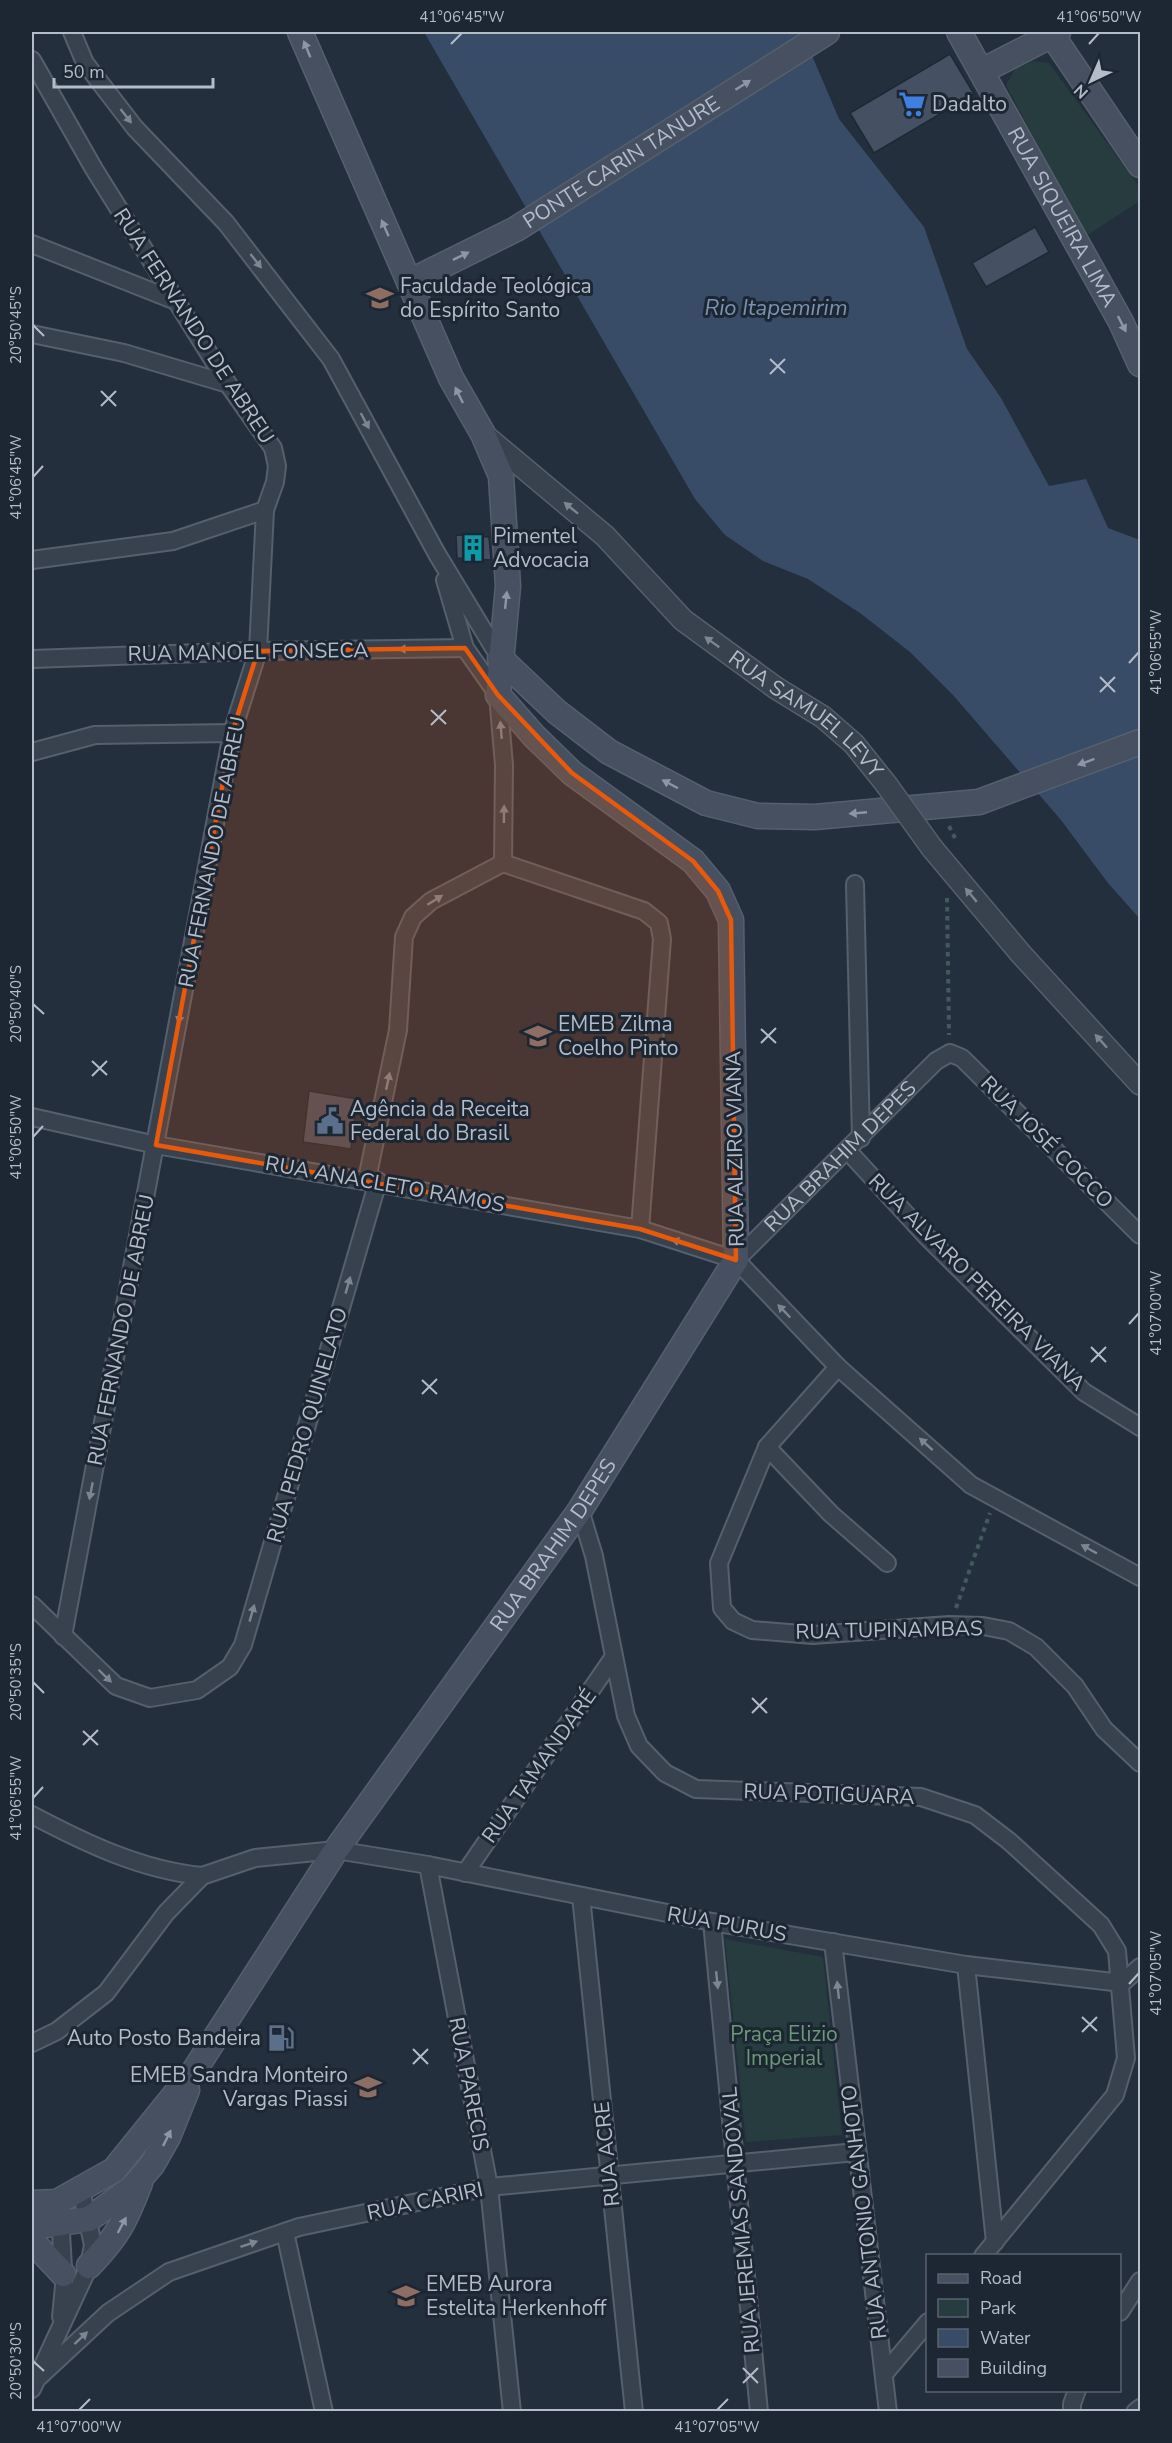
<svg xmlns="http://www.w3.org/2000/svg" width="1172" height="2443" viewBox="0 0 1172 2443" font-family="'Nunito Sans',sans-serif">
<style>
.green{fill:#263c3f}
.water{fill:#394c67}
.building{fill:#455162;stroke:#1f2835;stroke-width:1.5}
.lines{fill:none;stroke-linecap:round;stroke-linejoin:round}
.minor-casing{stroke:#565f6c;stroke-width:20}
.tertiary-casing{stroke:#565f6c;stroke-width:24}
.secondary-casing{stroke:#565f6c;stroke-width:27}
.path{stroke:#44595c;stroke-width:4;stroke-dasharray:4.5 4.5;stroke-linecap:butt}
.minor{stroke:#38414e;stroke-width:16}
.tertiary{stroke:#38414e;stroke-width:21}
.secondary{stroke:#465061;stroke-width:24}
.tertiary-bridge-casing{stroke:#565f6c;stroke-width:24;stroke-linecap:butt}
.tertiary-bridge{stroke:#38414e;stroke-width:21}
.oneway{fill:#8e96a5}
.oneway2{fill:#7c8592}
.marked{fill:#e8590c;fill-opacity:0.2;stroke:#e8590c;stroke-width:4.5;stroke-linejoin:round}
.ticks{fill:none;stroke:#b4bcc9;stroke-width:2}
.labels{text-anchor:middle;dominant-baseline:central;stroke-width:6;stroke-linejoin:round;paint-order:stroke}
.poi-label{font-size:21px;fill:#b4bcc9;stroke:#1d2633;text-anchor:start}
.street-label{font-size:21px;fill:#b4bcc9;stroke:#1d2633}
.park-label{font-size:21px;fill:#6b9a76;stroke:#1d2633}
.water-label{font-size:22px;font-style:italic;fill:#7c92b1;stroke:#1d2633}
.neatline{fill:none;stroke:#b4bcc9;stroke-width:2}
.ticks-label{font-size:15px;text-anchor:middle;fill:#b4bcc9}
</style>
<rect width="100%" height="100%" fill="#242f3e"/>
<path class="green" d="M1033,61l16,2 91,125v13l-54,35 -80,-151 9,-16z
M725,1939l98,18 19,178 -96,7z"/>
<path class="water" d="M424,32h378l37,87 85,108 43,122 34,49 48,88 37,-7 22,49 32,12v379l-32,-36 -47,-63 -108,-125 -43,-43 -50,-39 -52,-34 -45,-18 -38,-26 -30,-36z"/>
<path class="building" d="M950,54l24,40 -100,59 -24,-40z
M1035,227l14,25 -63,35 -14,-24z
M456,535l33,2 2,23 -34,-2z
M309,1091l48,8 -6,50 -48,-7z"/>
<g class="lines">
<defs>
<g id="minor">
<path d="M72,32l13,31 50,65 91,95 105,136 106,195 63,104"/>
<path d="M32,60l62,109 134,215 45,64 4,18 -2,16 -10,28 -7,141 -26,82 -169,903"/>
<path d="M32,244l144,57"/>
<path d="M32,334l92,19 104,31"/>
<path d="M32,560l141,-19 92,-31"/>
<path d="M445,580l20,68 33,47 6,70 -1,98"/>
<path d="M32,659l226,-8 207,-3"/>
<path d="M32,752l63,-17 137,-2"/>
<path d="M503,863l141,48 15,12 3,16 -22,290"/>
<path d="M855,884l6,254"/>
<path d="M32,1117l124,28 484,84 96,31 102,107 133,118 169,92"/>
<path d="M848,1151l79,86 157,155 56,35"/>
<path d="M367,1179l31,-149 6,-93 9,-20 18,-16 72,-38"/>
<path id="s1" d="M736,1260l200,-199 14,-8 12,5 178,177"/>
<path d="M838,1367l-71,80 -48,116 3,45 11,13 19,9 61,5 136,-10 34,1 26,5 27,16 39,39 29,43 36,34"/>
<path d="M767,1447l64,67 56,49"/>
<path d="M580,1510l14,46 32,160 13,30 26,27 31,16 225,8 54,18 34,26 92,84 16,26 9,107 -11,37 -132,161"/>
<path d="M32,1605l84,81 34,12 47,-8 33,-23 13,-22 135,-464"/>
<path d="M32,1815c53,28 109,55 170,61"/>
<path d="M428,1865l61,322 23,225"/>
<path d="M465,1873l148,-215"/>
<path d="M581,1896l53,516"/>
<path d="M712,1922l47,490"/>
<path d="M833,1942l55,470"/>
<path d="M966,1965l29,277"/>
<path d="M32,2043l25,-12 49,-38 60,-80 36,-37 53,-18 81,-8 92,15 284,57 254,43 156,18 18,-16"/>
<path d="M60,2214l4,72 -3,31"/>
<path d="M285,2232l39,180"/>
<path d="M1120,2312l20,-31"/>
<path d="M884,2374l44,-52"/>
<path d="M38,2378l70,-65 61,-41 130,-45 190,-40 367,-35"/>
<path d="M32,2389l57,-123 4,-21 -12,-55"/>
<path d="M1072,2412v-8l5,-14"/>
<path d="M1135,2412l5,-4"/>
</g>
<g id="tertiary">
<path id="s2" d="M483,434l122,102 78,84 93,68 47,29 31,27 32,40"/>
<path d="M932,848l89,106 119,130"/>
</g>
<g id="secondary">
<path id="s3" d="M959,32l162,290 19,42"/>
<path d="M1050,32l90,133"/>
<path d="M982,71l76,-39"/>
<path id="s4" d="M409,282l107,-53 311,-197"/>
<path d="M500,658l57,54 52,40 97,51 52,13 57,1 164,-15 161,-60"/>
<path id="s5" d="M32,2203l25,-1 57,-32 80,-99 142,-221 244,-340 156,-250 -5,-340 -13,-29 -25,-30 -121,-88 -38,-37 -36,-41 10,-109 -7,-110 -18,-42 -32,-56 -151,-346"/>
<path d="M32,2227l57,-8 43,-31 20,-23 16,-28 19,-47"/>
<path d="M32,2241l31,33"/>
<path d="M89,2266c29,-30 36,-44 51,-83"/>
</g>
</defs>
<use href="#minor" class="minor-casing"/>
<use href="#tertiary" class="tertiary-casing"/>
<use href="#secondary" class="secondary-casing"/>
<path class="path" d="M949,826l8,16
M947,898l2,137
M956,1608l34,-95"/>
<use href="#minor" class="minor"/>
<use href="#tertiary" class="tertiary"/>
<use href="#secondary" class="secondary"/>
<defs>
<path id="tertiary-bridge" d="M886,784l46,64"/>
</defs>
<use href="#tertiary-bridge" class="tertiary-bridge-casing"/>
<use href="#tertiary-bridge" class="tertiary-bridge"/>
</g>
<defs><path id="oneway-solid" d="M-6-.8H1V-3.2L6.5 0L1 3.2V.8H-6Z" transform="scale(1.5)"/></defs>
<g class="oneway">
<use href="#oneway-solid" transform="translate(307 49) rotate(-112)"/>
<use href="#oneway-solid" transform="translate(743 85) rotate(-32)"/>
<use href="#oneway-solid" transform="translate(385 228) rotate(-114)"/>
<use href="#oneway-solid" transform="translate(461 256) rotate(-26)"/>
<use href="#oneway-solid" transform="translate(1122 324) rotate(63)"/>
<use href="#oneway-solid" transform="translate(459 395) rotate(-116)"/>
<use href="#oneway-solid" transform="translate(506 600) rotate(-84)"/>
<use href="#oneway-solid" transform="translate(1086 762) rotate(160)"/>
<use href="#oneway-solid" transform="translate(670 784) rotate(-152)"/>
<use href="#oneway-solid" transform="translate(858 813) rotate(175)"/>
<use href="#oneway-solid" transform="translate(167 2138) rotate(-64)"/>
<use href="#oneway-solid" transform="translate(122 2225) rotate(-62)"/>
</g>
<g class="oneway2">
<use href="#oneway-solid" transform="translate(126 116) rotate(52)"/>
<use href="#oneway-solid" transform="translate(256 261) rotate(52)"/>
<use href="#oneway-solid" transform="translate(365 421) rotate(62)"/>
<use href="#oneway-solid" transform="translate(571 508) rotate(-141)"/>
<use href="#oneway-solid" transform="translate(712 642) rotate(-144)"/>
<use href="#oneway-solid" transform="translate(407 649) rotate(179)"/>
<use href="#oneway-solid" transform="translate(501 730) rotate(-95)"/>
<use href="#oneway-solid" transform="translate(504 814) rotate(-89)"/>
<use href="#oneway-solid" transform="translate(971 895) rotate(-130)"/>
<use href="#oneway-solid" transform="translate(435 900) rotate(-32)"/>
<use href="#oneway-solid" transform="translate(180 1015) rotate(100)"/>
<use href="#oneway-solid" transform="translate(1101 1041) rotate(-132)"/>
<use href="#oneway-solid" transform="translate(388 1081) rotate(-78)"/>
<use href="#oneway-solid" transform="translate(680 1242) rotate(-162)"/>
<use href="#oneway-solid" transform="translate(348 1285) rotate(-74)"/>
<use href="#oneway-solid" transform="translate(784 1311) rotate(-134)"/>
<use href="#oneway-solid" transform="translate(926 1444) rotate(-138)"/>
<use href="#oneway-solid" transform="translate(91 1491) rotate(101)"/>
<use href="#oneway-solid" transform="translate(1089 1549) rotate(-151)"/>
<use href="#oneway-solid" transform="translate(252 1613) rotate(-74)"/>
<use href="#oneway-solid" transform="translate(105 1676) rotate(44)"/>
<use href="#oneway-solid" transform="translate(717 1980) rotate(84)"/>
<use href="#oneway-solid" transform="translate(838 1990) rotate(-96)"/>
<use href="#oneway-solid" transform="translate(249 2244) rotate(-19)"/>
<use href="#oneway-solid" transform="translate(81 2338) rotate(-43)"/>
</g>
<path class="marked" d="M465,648l33,47 74,78 121,88 25,30 13,29 5,340 -96,-31 -484,-84 76,-412 26,-82z"/>
<path class="ticks" d="M451,44l11,-11M1089,44l10,-11M33,325l11,11M770,359l15,14M770,374l15,-15M101,391l15,15M101,406l15,-15M33,477l10,-11M1129,663l10,-11M1100,677l15,15M1100,692l15,-15M431,710l15,14M431,725l15,-15M33,1004l11,10M761,1029l15,14M761,1043l15,-15M92,1061l15,14M92,1076l15,-15M33,1137l10,-11M1129,1324l10,-11M1091,1347l15,15M1091,1362l15,-15M422,1380l15,14M422,1394l15,-15M33,1682l11,11M752,1698l15,15M752,1713l15,-15M83,1731l15,14M83,1745l15,-15M33,1798l10,-11M1129,1984l10,-11M1082,2017l15,14M1082,2032l15,-15M413,2049l15,15M413,2064l15,-15M33,2361l11,10M743,2368l15,15M743,2383l15,-15M79,2410l11,-11M717,2410l11,-11"/>
<defs>
<symbol id="supermarket-bare" viewBox="-9 -9 18 18"><path d="M-6-5.5h2.5l.6 2H6L4.5 2H-2.5L-4.4-4H-6ZM-1.5 3.2a1.3 1.3 0 1 0 .1 0ZM3 3.2a1.3 1.3 0 1 0 .1 0Z" fill="#3f7fe0" stroke="#1d2633" stroke-width="2.5" paint-order="stroke"/></symbol>
<symbol id="university-bare" viewBox="-9 -9 18 18"><path d="M0-5L7-2L0 1L-7-2ZM-4 1L0 2.5L4 1V4Q0 6-4 4Z" fill="#8d6e63" stroke="#1d2633" stroke-width="2.5" paint-order="stroke"/></symbol>
<symbol id="building-bare" viewBox="-9 -9 18 18"><path d="M-4-6H4V6H1V3H-1V6H-4ZM-2.5-4.3h1.7v1.8h-1.7ZM.8-4.3h1.7v1.8H.8ZM-2.5-1h1.7V.8h-1.7ZM.8-1h1.7V.8H.8Z" fill="#0f9aa8" stroke="#1d2633" stroke-width="2.5" paint-order="stroke"/></symbol>
<symbol id="school-bare" viewBox="-9 -9 18 18"><path d="M0-5L7-2L0 1L-7-2ZM-4 1L0 2.5L4 1V4Q0 6-4 4Z" fill="#8d6e63" stroke="#1d2633" stroke-width="2.5" paint-order="stroke"/></symbol>
<symbol id="civic-bare" viewBox="-9 -9 18 18"><path d="M-.6-6.5H3V-4.5H.6V-3L4-1V1h2V6H-6V1h2V-1L-.6-3ZM-1.2 2.5V6h2.4V2.5Z" fill="#5c6f8a" stroke="#1d2633" stroke-width="2.5" paint-order="stroke"/></symbol>
<symbol id="fuel-bare" viewBox="-9 -9 18 18"><path d="M-5.5-6h7V0h2V4h1.3V-2.5L3-4.5l.8-.8L6-3V5H2.5V1h-1V6h-7ZM-4.2-4.7v3.2H.2V-4.7Z" fill="#5c6f8a" stroke="#1d2633" stroke-width="2.5" paint-order="stroke"/></symbol>
</defs>
<g fill-rule="evenodd">
<use href="#supermarket-bare" x="893" y="85" width="38" height="38"/>
<use href="#university-bare" x="361" y="279" width="38" height="38"/>
<use href="#building-bare" x="454" y="529" width="38" height="38"/>
<use href="#school-bare" x="519" y="1017" width="38" height="38"/>
<use href="#civic-bare" x="311" y="1102" width="38" height="38"/>
<use href="#fuel-bare" x="262" y="2019" width="38" height="38"/>
<use href="#school-bare" x="349" y="2068" width="38" height="38"/>
<use href="#school-bare" x="387" y="2277" width="38" height="38"/>
</g>
<g class="labels">
<g class="poi-label">
<text x="932" y="104">Dadalto</text>
<text x="400" y="286">Faculdade Teológica<tspan x="400" dy="24">do Espírito Santo</tspan></text>
<text x="493" y="536">Pimentel<tspan x="493" dy="24">Advocacia</tspan></text>
<text x="558" y="1024">EMEB Zilma<tspan x="558" dy="24">Coelho Pinto</tspan></text>
<text x="350" y="1109">Agência da Receita<tspan x="350" dy="24">Federal do Brasil</tspan></text>
<text x="261" y="2038" text-anchor="end">Auto Posto Bandeira</text>
<text x="348" y="2075" text-anchor="end">EMEB Sandra Monteiro<tspan x="348" dy="24">Vargas Piassi</tspan></text>
<text x="426" y="2284">EMEB Aurora<tspan x="426" dy="24">Estelita Herkenhoff</tspan></text>
</g>
<g class="street-label">
<text stroke="none"><textPath href="#s4" startOffset="244">PONTE CARIN TANURE</textPath></text>
<text stroke="none"><textPath href="#s3" startOffset="212">RUA SIQUEIRA LIMA</textPath></text>
<text transform="translate(194 326) rotate(57)">RUA FERNANDO DE ABREU</text>
<text transform="translate(248 652) rotate(-1)">RUA MANOEL FONSECA</text>
<text stroke="none"><textPath href="#s2" startOffset="429">RUA SAMUEL LEVY</textPath></text>
<text transform="translate(212 852) rotate(-79)">RUA FERNANDO DE ABREU</text>
<text transform="translate(1047 1142) rotate(45)">RUA JOSÉ COCCO</text>
<text transform="translate(735 1149) rotate(-91)">RUA ALZIRO VIANA</text>
<text stroke="none"><textPath href="#s1" startOffset="147">RUA BRAHIM DEPES</textPath></text>
<text transform="translate(385 1184) rotate(10)">RUA ANACLETO RAMOS</text>
<text transform="translate(977 1282) rotate(45)">RUA ALVARO PEREIRA VIANA</text>
<text transform="translate(121 1330) rotate(-79)">RUA FERNANDO DE ABREU</text>
<text transform="translate(307 1425) rotate(-74)">RUA PEDRO QUINELATO</text>
<text stroke="none"><textPath href="#s5" startOffset="855">RUA BRAHIM DEPES</textPath></text>
<text transform="translate(889 1630) rotate(-1)">RUA TUPINAMBAS</text>
<text transform="translate(539 1766) rotate(-55)">RUA TAMANDARÉ</text>
<text transform="translate(829 1794) rotate(2)">RUA POTIGUARA</text>
<text transform="translate(727 1924) rotate(10)">RUA PURUS</text>
<text transform="translate(469 2084) rotate(79)">RUA PARECIS</text>
<text transform="translate(607 2154) rotate(-96)">RUA ACRE</text>
<text transform="translate(425 2201) rotate(-12)">RUA CARIRI</text>
<text transform="translate(864 2212) rotate(-97)">RUA ANTONIO GANHOTO</text>
<text transform="translate(741 2220) rotate(-95)">RUA JEREMIAS SANDOVAL</text>
</g>
<g class="park-label">
<text x="784" y="2034">Praça Elizio<tspan x="784" dy="24">Imperial</tspan></text>
</g>
<g class="water-label">
<text x="776" y="308">Rio Itapemirim</text>
</g>
</g>
<rect width="1172" height="2443" fill="none" stroke="#1d2633" stroke-width="66"/>
<rect x="926" y="2254" width="195" height="138" fill="#1d2633" stroke="#59626f" stroke-width="1.5"/>
<rect x="938" y="2274" width="30" height="9" fill="#465061" stroke="#59626f" stroke-width="1.5"/>
<text x="980" y="2284" font-size="18" fill="#b4bcc9">Road</text>
<rect x="938" y="2299" width="30" height="18" fill="#263c3f" stroke="#59626f" stroke-width="1.5"/>
<text x="980" y="2314" font-size="18" fill="#b4bcc9">Park</text>
<rect x="938" y="2329" width="30" height="18" fill="#394c67" stroke="#59626f" stroke-width="1.5"/>
<text x="980" y="2344" font-size="18" fill="#b4bcc9">Water</text>
<rect x="938" y="2359" width="30" height="18" fill="#455162" stroke="#59626f" stroke-width="1.5"/>
<text x="980" y="2374" font-size="18" fill="#b4bcc9">Building</text>
<g transform="translate(1091 81) rotate(224)" stroke="#1d2633" stroke-width="4.5" paint-order="stroke">
<path d="M0-4.5L10 22L0 15L-10 22Z" fill="#b4bcc9"/>
<text y="-9" font-size="16" font-weight="bold" text-anchor="middle" fill="#b4bcc9">N</text>
</g>
<path d="M54 78v9h159v-9" fill="none" stroke="#b4bcc9" stroke-width="3"/>
<text x="63" y="78" font-size="18" fill="#b4bcc9" stroke="#1d2633" stroke-width="4.5" paint-order="stroke">50 m</text>
<rect x="33" y="33" width="1106" height="2377" class="neatline"/>
<g class="ticks-label">
<text x="462" y="22">41°06'45"W</text>
<text x="1099" y="22">41°06'50"W</text>
<text transform="translate(16 325) rotate(-90)" y="5">20°50'45"S</text>
<text transform="translate(16 477) rotate(-90)" y="5">41°06'45"W</text>
<text transform="translate(1156 652) rotate(-90)" y="5">41°06'55"W</text>
<text transform="translate(16 1004) rotate(-90)" y="5">20°50'40"S</text>
<text transform="translate(16 1137) rotate(-90)" y="5">41°06'50"W</text>
<text transform="translate(1156 1313) rotate(-90)" y="5">41°07'00"W</text>
<text transform="translate(16 1682) rotate(-90)" y="5">20°50'35"S</text>
<text transform="translate(16 1798) rotate(-90)" y="5">41°06'55"W</text>
<text transform="translate(1156 1973) rotate(-90)" y="5">41°07'05"W</text>
<text transform="translate(16 2361) rotate(-90)" y="5">20°50'30"S</text>
<text x="79" y="2432">41°07'00"W</text>
<text x="717" y="2432">41°07'05"W</text>
</g>
</svg>
